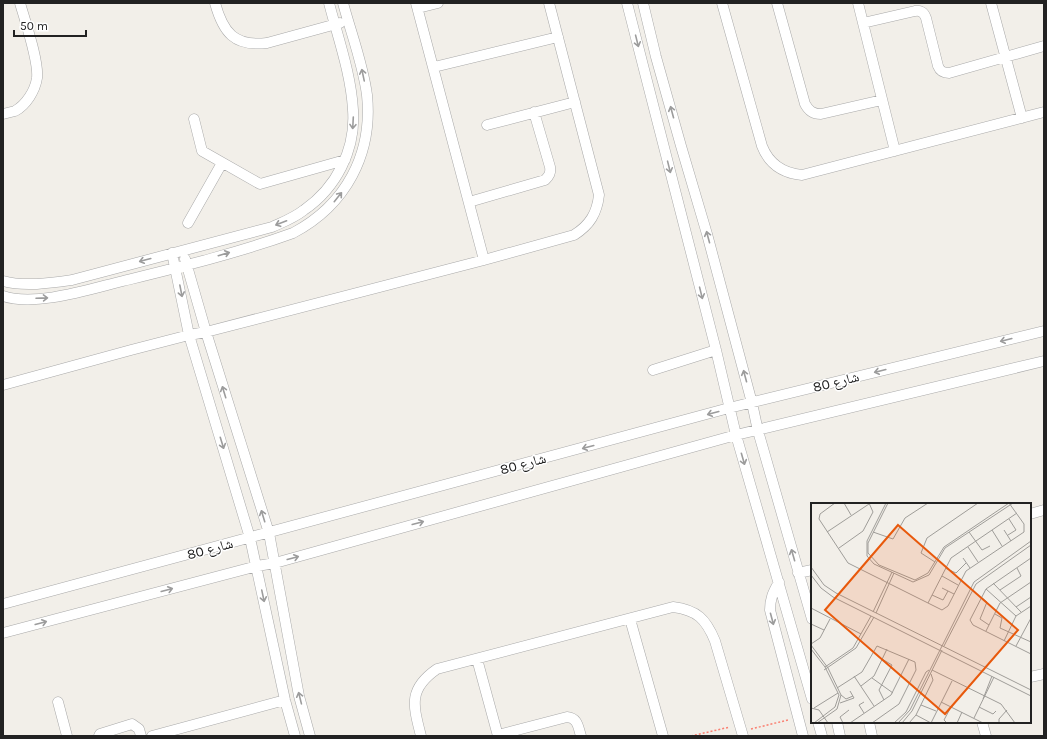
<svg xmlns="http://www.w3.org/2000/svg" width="1047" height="739" viewBox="0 0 1047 739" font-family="Karla,'Noto Naskh Arabic',sans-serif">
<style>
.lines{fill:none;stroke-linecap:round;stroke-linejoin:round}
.minor-casing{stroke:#a9a9a9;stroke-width:11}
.path{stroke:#fa8072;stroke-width:1.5;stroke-dasharray:2 2;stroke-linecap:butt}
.minor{stroke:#fff;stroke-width:10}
.oneway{stroke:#9c9c9c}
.labels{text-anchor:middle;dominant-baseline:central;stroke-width:3;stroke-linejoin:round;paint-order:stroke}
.street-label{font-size:14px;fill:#222;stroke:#fff}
.inset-road{fill:none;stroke:#9f9d99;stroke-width:1}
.view{fill:#e8590c;fill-opacity:0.15;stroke:#e8590c;stroke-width:2}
.inset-edge{fill:none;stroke:#222;stroke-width:2}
</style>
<rect width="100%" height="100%" fill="#f2efe9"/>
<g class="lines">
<defs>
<path id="minor" d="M215,3c8,29 19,44 52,40l73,-20
M416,3l68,257
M627,3l89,347 20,85 76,264
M643,3l13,54 25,89 26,88 45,169 6,28 54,188
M722,3l40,143c7,18 20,27 40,29l242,-63
M777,3l28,101c4,7 8,10 16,10l61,-14
M858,3l37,148
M991,3l31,115
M418,8l20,-5
M863,23l52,-12c5,-1 9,1 11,7l12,48c2,5 5,7 11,7l95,-27
M434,67l124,-30
M3,114c4,-1 8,-2 12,-3 11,-6 20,-20 22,-33 2,-17 -12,-57 -17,-75
M194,119l8,32 58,33 85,-24
M487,125l88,-23
M469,202l76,-22c4,-4 6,-7 5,-13l-16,-55
M188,223l34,-60
M172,253l17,82 61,203 35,162 10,36
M185,259l21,73 63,201 30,163 11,40
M3,281c21,6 48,2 69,-1l200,-53c11,-5 22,-9 32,-17 32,-22 52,-60 49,-100 -2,-36 -15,-72 -24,-107
M3,296c33,11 87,-7 120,-15 57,-14 115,-28 170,-48 53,-28 80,-79 74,-138 -4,-31 -16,-62 -24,-92
M653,370l63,-20
M3,385l128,-35 58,-15 17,-3 278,-72 90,-25c16,-10 23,-22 25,-40l-50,-192
M1030,514l14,-4
M798,573l14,-3
M779,582c-6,10 -9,17 -9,28l33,126
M3,604l726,-196 315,-77
M630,619l33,117
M3,633l254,-67 18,-3 461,-128 308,-74
M477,659l21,77
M1030,677l14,-3
M58,702l9,34
M818,722l4,14
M837,722l3,14
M869,722l3,14
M982,722l4,14
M498,735l69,-18c11,1 11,10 14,19
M99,736l1,-2 32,-10 7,5 2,7
M152,736l133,-36
M421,736c-8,-31 -13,-47 16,-67l236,-62c24,3 33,12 42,34l28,95"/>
</defs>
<use href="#minor" class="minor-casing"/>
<path class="path" d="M751,729l37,-9
M691,736l39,-9"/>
<use href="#minor" class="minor"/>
</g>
<defs><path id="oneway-shaft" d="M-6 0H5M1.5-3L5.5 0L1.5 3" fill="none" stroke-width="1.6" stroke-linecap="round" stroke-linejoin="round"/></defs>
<g class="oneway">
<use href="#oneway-shaft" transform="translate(637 41) rotate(76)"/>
<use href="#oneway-shaft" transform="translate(363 75) rotate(-102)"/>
<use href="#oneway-shaft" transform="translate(672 112) rotate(-105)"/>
<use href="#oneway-shaft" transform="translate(353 123) rotate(93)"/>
<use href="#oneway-shaft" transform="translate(669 167) rotate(76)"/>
<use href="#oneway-shaft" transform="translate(338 197) rotate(-51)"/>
<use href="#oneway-shaft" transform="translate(281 223) rotate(159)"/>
<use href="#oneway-shaft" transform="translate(708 237) rotate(-105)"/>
<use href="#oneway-shaft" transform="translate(224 254) rotate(-16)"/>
<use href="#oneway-shaft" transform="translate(145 260) rotate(165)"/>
<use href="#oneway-shaft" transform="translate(181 291) rotate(79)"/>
<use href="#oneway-shaft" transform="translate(701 293) rotate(76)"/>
<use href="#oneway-shaft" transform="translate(42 298) rotate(-2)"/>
<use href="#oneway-shaft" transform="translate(1006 340) rotate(166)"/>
<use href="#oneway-shaft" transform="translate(880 371) rotate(166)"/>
<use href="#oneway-shaft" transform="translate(745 376) rotate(-105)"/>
<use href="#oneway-shaft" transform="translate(224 392) rotate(-107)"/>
<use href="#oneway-shaft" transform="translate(713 413) rotate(165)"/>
<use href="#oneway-shaft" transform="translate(222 443) rotate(73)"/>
<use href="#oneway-shaft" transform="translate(588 447) rotate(165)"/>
<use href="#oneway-shaft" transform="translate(743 459) rotate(74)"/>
<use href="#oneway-shaft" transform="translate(263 516) rotate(-107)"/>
<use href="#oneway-shaft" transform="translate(418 523) rotate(-15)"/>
<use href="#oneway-shaft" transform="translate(793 555) rotate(-106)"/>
<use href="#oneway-shaft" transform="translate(293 558) rotate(-15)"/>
<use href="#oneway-shaft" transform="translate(167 590) rotate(-15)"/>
<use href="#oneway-shaft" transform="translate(263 596) rotate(78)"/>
<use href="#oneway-shaft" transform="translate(772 619) rotate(75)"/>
<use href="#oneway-shaft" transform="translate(41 623) rotate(-15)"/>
<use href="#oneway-shaft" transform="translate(300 698) rotate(-104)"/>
</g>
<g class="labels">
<g class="street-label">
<text transform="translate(836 382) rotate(-14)">شارع 80</text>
<text transform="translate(523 464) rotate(-15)">شارع 80</text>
<text transform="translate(210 549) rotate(-15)">شارع 80</text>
</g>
</g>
<g transform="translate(811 503)">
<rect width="220" height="220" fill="#f2efe9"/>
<path class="inset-road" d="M24,0l-15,11 -1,5 29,44 94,47 6,-4 18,-35 58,-39v-8l-15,-21M33,0l7,12M75,0l-19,38v15l7,8 39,18 16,-7 16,-27 68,-45M77,0l-20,40v10l11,12 36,15 13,-7 16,-26 65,-44M181,27l10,16M193,27l7,11M16,29l42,-28M62,29l20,7 12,-21 23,-15M158,29l13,18 8,-4M197,32l8,-5 -7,-11M157,44l10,15M28,45l24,-17 10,-19 -4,-9M152,55l7,10M220,55l-45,31 -16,31 3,5 58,29M124,59l-14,-9 6,-15 51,-35M0,64l13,18 12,8 195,97M134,65l11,5 10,-10M0,72l10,13 12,9 198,99M131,73l16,9M182,80l28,29M131,85l12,6M175,86l30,27M189,87l21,-14 -4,-8M121,92l11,5 5,-9M170,94l6,5 -7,17 9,6M117,100l23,-45 66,-45M205,104l15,-10M0,105l50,26M62,109l19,-40M65,110l18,-40M184,111l7,4 -2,10 31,14M0,121l13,6M175,128l14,-28 31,-21M193,138l12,-25 15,-10M0,141l9,-6 10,-19M0,142l17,23 13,27 -4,14 -20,14M133,143l32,-62 55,-39M205,143l15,-28M0,146l14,18 14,28 -4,12 -21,16M71,156l10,6 -13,25 5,10M14,164l28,-19 18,-32M13,167l32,-22 18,-31M121,167l69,34 14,19M43,173l20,30M61,175l21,15M50,183l13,-10 13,-27M26,185l25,-16 15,-26 38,16 1,8 -17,34 -27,19M30,192l5,4 7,-3M172,196l9,-23M53,199l-5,3 5,8M130,199l42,21M29,200l14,-5 -4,-7M110,202l15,6M168,204l14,7 3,-3M0,205l8,2 9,13M3,205l24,-15M105,212l15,8M163,215l20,-41M32,220l-3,-6 9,-7M39,220l41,-28 18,-36M83,220l12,-11 20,-40 3,-2M87,220l12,-13 64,-128 57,-41M91,220l10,-12 30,-61M98,220l7,-8 17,-35 -2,-6M120,220l21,-42M136,220l-3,-3 7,-13M146,220l5,-11M188,220v-4l8,-9"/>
<path class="view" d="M87,22l120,105 -73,84 -120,-104z"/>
<rect width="220" height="220" class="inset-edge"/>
</g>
<rect width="1047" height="739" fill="none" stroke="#222222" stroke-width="8"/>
<path d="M14 30v6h72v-6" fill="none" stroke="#222222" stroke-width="2"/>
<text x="20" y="30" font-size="12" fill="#222222" stroke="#ffffff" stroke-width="3" paint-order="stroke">50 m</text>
</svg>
